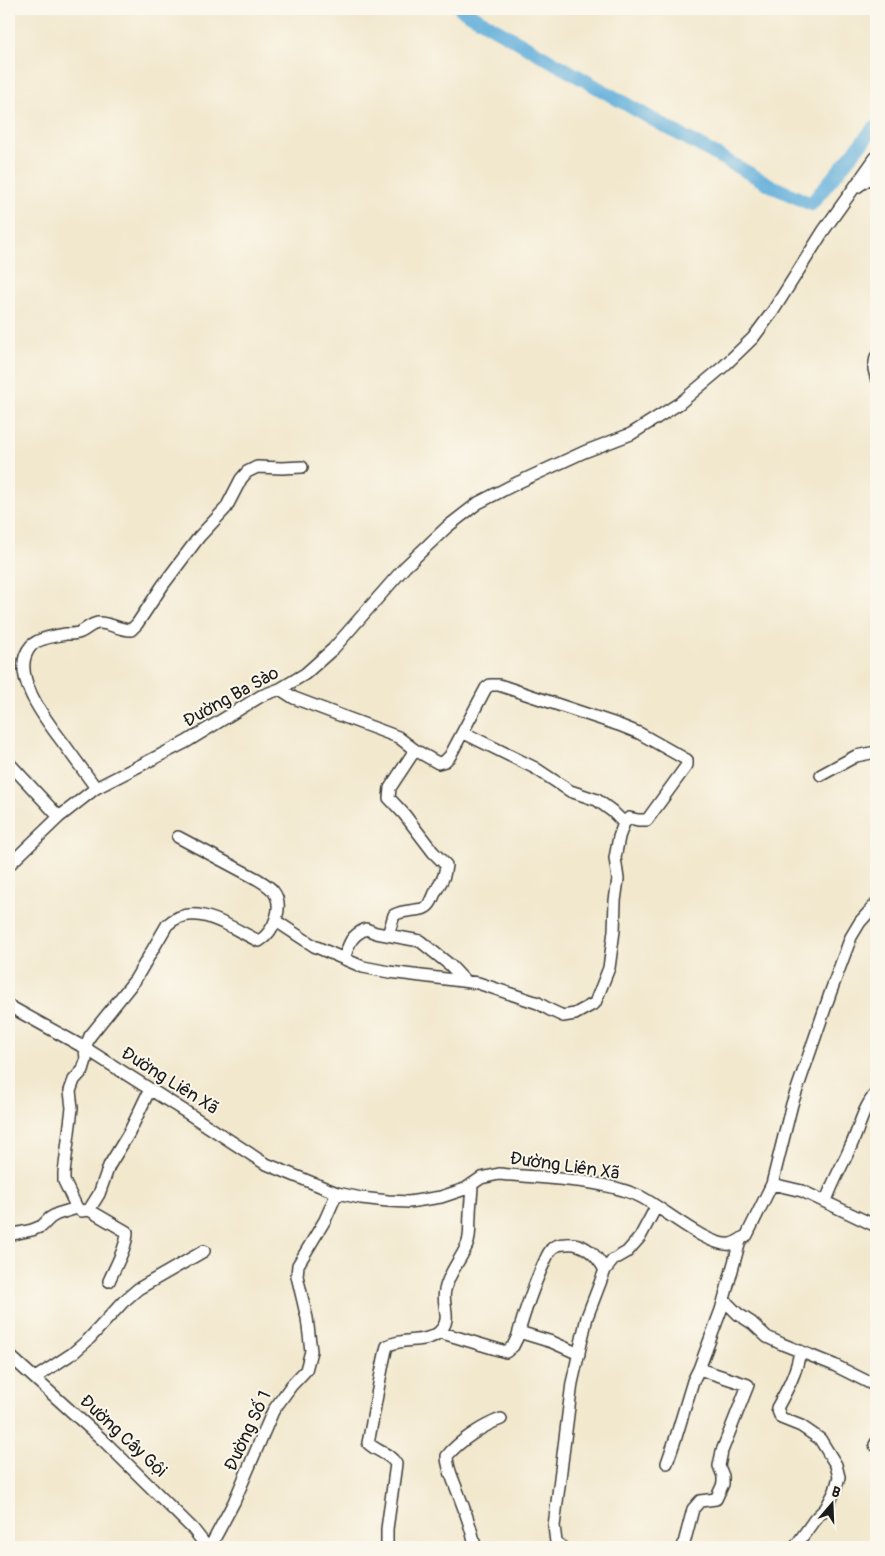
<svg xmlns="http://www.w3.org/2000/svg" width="885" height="1556" viewBox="0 0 885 1556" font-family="Pangolin,sans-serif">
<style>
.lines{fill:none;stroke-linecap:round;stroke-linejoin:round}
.canal{stroke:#60aeda;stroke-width:14}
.minor-casing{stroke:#3c3b37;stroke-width:14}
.minor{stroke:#fff;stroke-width:11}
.labels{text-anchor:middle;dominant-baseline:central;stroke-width:4;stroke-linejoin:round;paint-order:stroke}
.street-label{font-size:18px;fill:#1c1c1c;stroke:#fbf7ec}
</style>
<rect width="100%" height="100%" fill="#fbf7ec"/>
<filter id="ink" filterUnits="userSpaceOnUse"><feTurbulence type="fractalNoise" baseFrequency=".02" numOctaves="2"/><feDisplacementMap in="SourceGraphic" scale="10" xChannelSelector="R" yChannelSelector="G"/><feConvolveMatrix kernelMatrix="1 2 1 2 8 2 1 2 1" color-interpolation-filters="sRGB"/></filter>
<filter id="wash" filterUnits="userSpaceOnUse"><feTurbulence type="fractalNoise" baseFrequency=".0096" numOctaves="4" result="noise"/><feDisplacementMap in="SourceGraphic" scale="20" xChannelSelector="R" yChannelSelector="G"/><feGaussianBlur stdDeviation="1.12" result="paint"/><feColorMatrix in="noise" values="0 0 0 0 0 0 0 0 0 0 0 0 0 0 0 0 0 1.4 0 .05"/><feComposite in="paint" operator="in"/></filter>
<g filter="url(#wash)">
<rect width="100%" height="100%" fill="#f2e8ce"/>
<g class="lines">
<path class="canal" d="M461,9l191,110 120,67 39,18 63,-76h2"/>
</g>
</g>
<g filter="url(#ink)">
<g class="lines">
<defs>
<path id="minor" d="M857,187l10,-7 9,-4
M876,357l-2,12 2,8
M464,733l71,35 35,23 27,9 15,11 12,12
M9,763l50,54
M821,775l35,-19 20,-4
M96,788c-11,-15 -21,-29 -32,-44 -15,-20 -57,-71 -33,-98 7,-8 24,-10 35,-12 4,0 8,0 12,-1 7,-2 12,-9 20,-10 11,-1 20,7 33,7l6,-6 26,-39 36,-48 27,-29 15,-29 6,-7 10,-5 25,1 20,-1
M9,865l50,-48 37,-29 90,-46 75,-46 19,-7 25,-15 28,-25 72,-82 42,-40 31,-24 41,-21 65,-30 47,-18 49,-31 44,-37 29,-28 20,-27 51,-81 52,-73
M276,921l38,25 49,21 26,5 89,11 60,20 12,7 13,6 12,-2 20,-11 14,-35 5,-37 1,-30 3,-22 -3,-21 4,-21 5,-14 5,-5 9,2h9l40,-55v-5l-48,-27 -20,-8 -120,-40h-9l-4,3 -36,68 -5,5 -7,2 -23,-13 -17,-13 -104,-39 -14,-9
M388,935l6,-20c9,-5 19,-4 28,-6 10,-3 10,-11 14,-18 7,-13 8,-12 10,-26l-13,-13 -29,-38 -15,-16 1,-10 25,-38
M344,959c5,-15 6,-23 22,-30l10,4 44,8 30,24 15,16
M9,1006l76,42 101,64 78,51 73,30 24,5 27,3 21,1 32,-5 24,-8 16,-11 18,-4c41,4 103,5 140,22 22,10 68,51 91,48 7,-1 11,-5 17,-9l25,-51 30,7 74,35
M150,1089l-21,44 -20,33 -10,28 -10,16 -8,1 -4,-3 -13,-27v-8l8,-65 -2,-17 4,-11 9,-10 3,-10 -1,-12 5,-12 45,-56 32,-55c27,-26 65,4 92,16 15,-9 26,-35 14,-50 -4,-5 -11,-9 -16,-12l-79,-42
M772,1184l20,-80 39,-113 20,-54 9,-15 16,-18
M826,1201c6,-18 16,-35 24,-53 9,-18 12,-39 26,-55
M89,1210l38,22c0,15 -12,35 -18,49
M9,1235l23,-5 10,-4 8,-8 7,-4 20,-6
M724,1300l14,14 14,9 15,14 15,7 52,21 38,19 4,4
M439,1332l67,20 7,-6 4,-8c7,-24 15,-49 26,-73 2,-4 4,-10 7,-14 3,-5 10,-7 16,-7 19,-2 31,12 39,26
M519,1332l33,10 27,12
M9,1355l96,87 88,87 14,18
M35,1378l38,-25 15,-13 35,-38 15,-13 66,-38
M875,1445l1,-2
M667,1463l9,-26 17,-56 6,-12 22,-59 19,-69
M210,1547l24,-45 39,-91 18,-25 15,-16 5,-19 -4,-33 -10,-42 1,-11 27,-45 12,-27
M387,1547v-18l9,-65c-6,-11 -19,-12 -28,-21 7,-33 11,-65 19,-97 16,-9 37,-2 51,-13 16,-13 3,-28 7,-43 4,-18 15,-29 22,-45 4,-9 2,-20 3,-30 0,-10 2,-21 2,-31
M475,1547c-3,-20 -11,-38 -18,-57 -4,-11 -10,-22 -10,-34 12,-15 37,-31 54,-37
M562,1547l-6,-5 -2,-16 18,-143 15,-66 18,-47 8,-10 14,-8 13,-15 16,-30
M683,1547l10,-38 7,-8 16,-2 7,-15v-8l-4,-10 3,-15 26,-66 -49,-16
M795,1547l20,-28 11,-11 9,-17 4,-14 -3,-12 -16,-26 -19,-13 -20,-8 -4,-10c10,-18 20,-36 23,-57"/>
</defs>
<use href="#minor" class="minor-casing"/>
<use href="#minor" class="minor"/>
</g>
</g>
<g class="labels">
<g class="street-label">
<text transform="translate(231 697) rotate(-29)">Đường Ba Sào</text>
<text transform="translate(170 1081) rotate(32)">Đường Liên Xã</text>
<text transform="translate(565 1166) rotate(8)">Đường Liên Xã</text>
<text transform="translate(248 1431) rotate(-65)">Đường Số 1</text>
<text transform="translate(123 1436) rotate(43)">Đường Cây Gội</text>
</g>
</g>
<rect width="885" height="1556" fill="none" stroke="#fbf7ec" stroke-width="30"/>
<g transform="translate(832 1504) rotate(19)" stroke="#fbf7ec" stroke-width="4" paint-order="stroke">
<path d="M0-4L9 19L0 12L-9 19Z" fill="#1c1c1c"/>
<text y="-8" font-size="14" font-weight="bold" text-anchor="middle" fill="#1c1c1c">B</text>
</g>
</svg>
